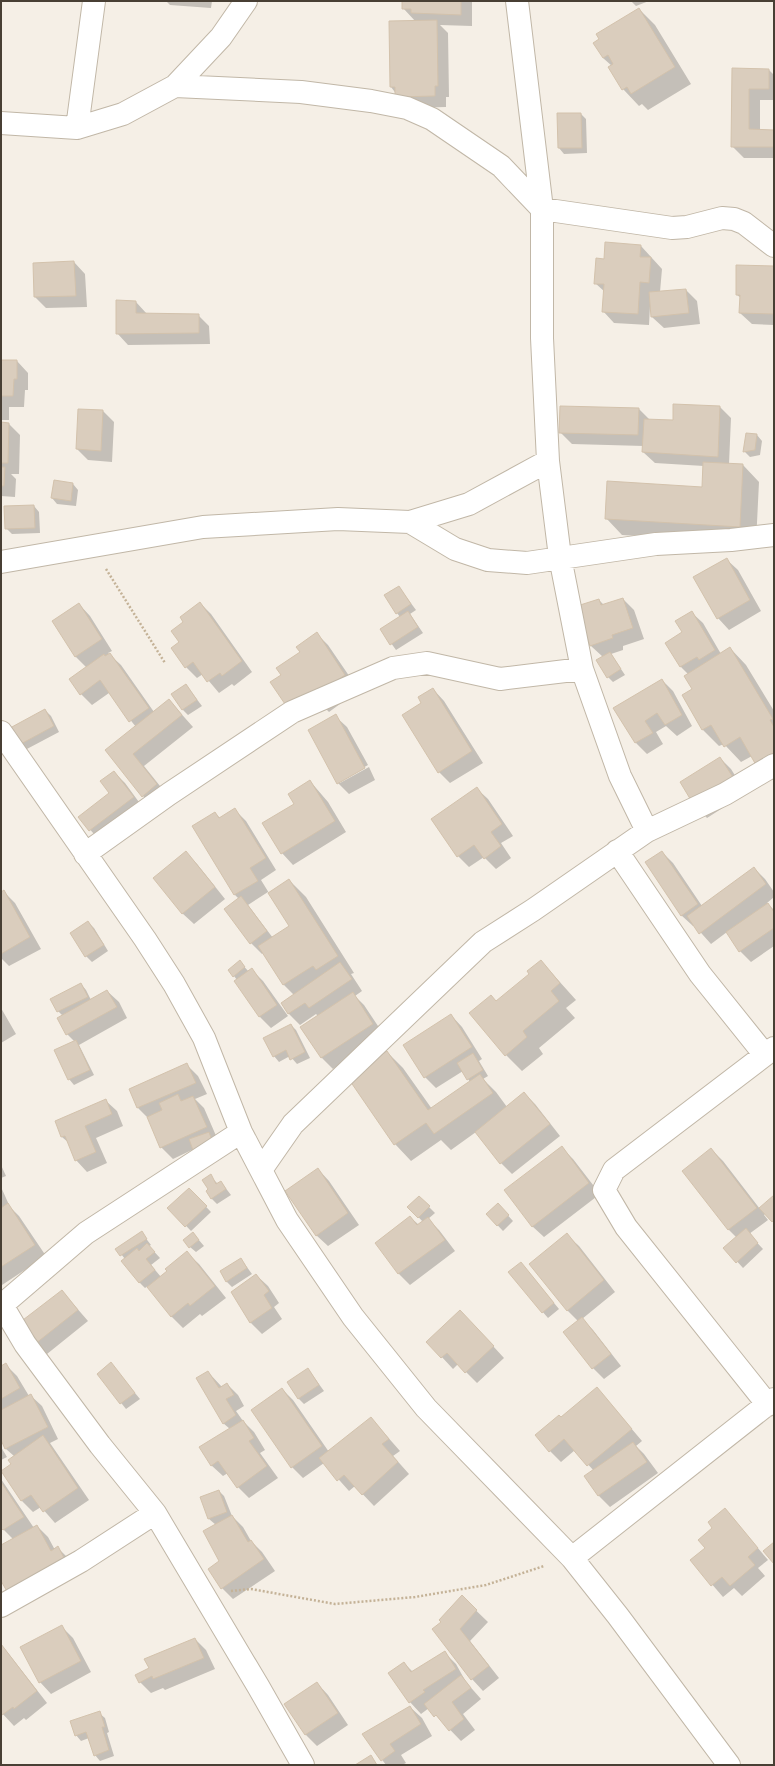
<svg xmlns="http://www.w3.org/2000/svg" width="775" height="1766" viewBox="0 0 775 1766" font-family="'DM Sans',sans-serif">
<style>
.shadow{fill:#0003}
.building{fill:#dacdbd;stroke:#d3c2ac}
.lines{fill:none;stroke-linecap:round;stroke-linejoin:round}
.street-casing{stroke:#c1b7a7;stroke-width:24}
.path{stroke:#c4b297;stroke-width:2.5;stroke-dasharray:2 2;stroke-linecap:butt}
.street{stroke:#fff;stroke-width:22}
</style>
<rect width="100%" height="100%" fill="#f5efe6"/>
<path class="shadow" d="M166,1h46l-1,7 -41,-3z
M403,1h69v25l-32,-1 8,8 1,64h-3v10l-39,1 -16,-21 25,-65 -13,-14z
M631,1h18l-13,5z
M639,9l16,16 36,59 -43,26 -6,-6 -3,2 -16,-17 -11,-23 -9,-8z
M733,69l36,1 5,5v25h-14v30l14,1v27h-30l-12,-12z
M558,114h23l5,5 1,34 -23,1 -5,-6z
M641,246l21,23 -2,23 26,-2 11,11 3,23 -36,4 -12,-11 -2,-11 -1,19 -35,-2 -11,-12 2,-19 -10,-9z
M74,262l11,12 2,33 -41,1 -11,-11 -1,-33z
M774,267v58l-22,-1 -12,-11 1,-15 -4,-3z
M136,302l11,12 51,1 11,11 1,18 -82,1 -11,-12z
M1,361h16l11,12v17h-3l-1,17h-15v13h-8z
M561,407l78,2 11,11 24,1 46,-14 11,11 -2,46 14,1 16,17 -3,61 -134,-8 -16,-17 97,-30 1,-22 -49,-3 -12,-11 1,-6 -72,-2 -12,-12z
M79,410l24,1 11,11 -2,40 -24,-2 -11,-11z
M1,423l8,1 11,11 -1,39h-8l5,5 -1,18 -14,-1z
M747,434l10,1 5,6 -2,14 -10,2 -5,-5z
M54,482l19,2 5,6 -2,16 -19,-2 -5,-6z
M34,506l5,6 1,21 -28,1 -6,-6z
M726,559l12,11 23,41 -32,19 -11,-12 -24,-41z
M399,587l17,23 -6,4 13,19 -27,17 -15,-21 19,-12 -3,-4z
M623,599l11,11 10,29 -21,7v4l-12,4 14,21 -12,7 -5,-5 -5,-20 -12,-11 8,-46 5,5z
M200,603l11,11 41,58 -18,14 -2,-2 -13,9 -16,-19 -6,4 -11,-11 -5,-25 4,-20z
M79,604l11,12 22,35 -4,2 13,12 33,47 15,-12 24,27 -49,39 24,30 -14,11 -11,-11 -37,-45 30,-24 -27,-34 -17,12 -11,-11 6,-26 -12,-12z
M691,612l12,11 18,31 9,-6 16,17 28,46v70l-17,-17 -5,-8 -11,6 -17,-18 -5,2 -16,-16 -20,-34 11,-7 -6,-15 -7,-7 -15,-24 17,-11z
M317,634l11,11 28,41 -15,11 3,4 -15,11 -8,-8 -39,-29z
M662,680l11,11 19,35 -15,10 -11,-10 -10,6 7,12 -16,10 -11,-11 -22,-34z
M186,685l16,21 -14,9 -5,-5z
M433,689l11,12 39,62 -33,20 -11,-11 -16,-69z
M45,710l6,6 8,16 -34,18 -5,-6z
M335,716l12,11 21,38 -28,16v2l29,-16 6,13 -26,14 -11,-11z
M720,758l11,11 15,24 -39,25 -11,-12z
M114,772l11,11 19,26 -43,33 -22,-25 31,-23z
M310,781l18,21 18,30 -53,33 -11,-12 13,-48z
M476,788l12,11 25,37 -12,7 10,15 -15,11 -12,-12 -15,10 -11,-11z
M235,810l11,11 30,49 -15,10 8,13 -1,-1 -20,13 25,33 17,-11 -1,-47 17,17 48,76 -3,1 11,17 -7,5 9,9 20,30 -51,34 -11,-11 -20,-31 16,-11 -2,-2 -16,11 -11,-11 -7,-11 12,-8 -10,-10 -21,-32 -1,1 -11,-11 -12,-44 -4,-4 -42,-69 22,-13 5,5z
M662,852l11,11 29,43 52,-38 11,11 9,13v5l-7,6 7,7v36l-23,16 -11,-11 -13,-19 -16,12 -17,-19 -1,1 -12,-11z
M186,853l11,11 28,35 -31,25 -12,-11z
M4,892l11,11 26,46 -32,17 -8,-8v-65z
M88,922l6,6 14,23 -16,11 -6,-6z
M541,961l35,39 -10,8 9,10 -36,30 4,6 -21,17 -16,-16 24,-81z
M240,962l9,10 3,-2 11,11 25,35 -17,12 -11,-11 -25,-36 2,-1 -3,-4z
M81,984l5,6 5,10 16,-9 12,11 8,16 -48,27 15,30 -20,10 -5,-6 6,-37 -8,-8 -4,-18 -5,-5z
M1,1008l15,26 -15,9z
M451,1015l11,12 20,32 -3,2 9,15 -5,3 13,13 11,15 17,-14 11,11 25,32 -48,38 -11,-11 -25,-31 -25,18 -10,-10 -30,21 -16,-17 -8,-92 16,16 29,41 38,-27 -7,-11 -27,17 -11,-11z
M291,1025l5,5 14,28 -13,6 -7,-8 -11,6 -5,-6z
M187,1065l11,11 9,18 -12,5 9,9 13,30 -44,21 -12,-12 -12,-28 -11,-11 -8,-19z
M105,1100l12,11 6,15 -27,12 11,25 -20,9 -11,-12 -7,-17 -7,-6z
M562,1148l11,11 27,35 -56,43 -12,-11z
M711,1149l12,12 37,48 14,-12v26l-9,-9 -1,1 4,5 -19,14 14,15 -20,19 -18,-20 12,-10 -8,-8 -45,-59z
M1,1165l5,11 -5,2z
M318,1169l11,12 30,44 -31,21 -12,-11z
M210,1176l8,8 3,-2 10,13 -14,9 -6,-6z
M1,1187l9,20 9,9 27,40 -44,29z
M189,1189l22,23 -20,19 -22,-23z
M419,1197l16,16 -7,6 11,11 16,21 -45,34 -11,-11 -23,-31 34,-26 9,8 4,-3 -14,-15z
M503,1210l10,11 -10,10 -16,-17z
M141,1232l10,13 -2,1 11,12 -9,7 10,12 26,-24 12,11 27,34 -24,18 -2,-2 -17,14 -12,-12 -23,-30 -3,2 -5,-5 -18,-22 3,-2 -8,-10z
M193,1233l11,13 -8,6 -6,-5z
M567,1235l12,11 36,46 -33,27 11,11 28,36 -17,13 -11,-11 -28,-36 13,-11 -11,-11z
M241,1259l11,15 -20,13 -6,-6z
M526,1269l33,40 -11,9 -39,-45z
M256,1275l12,11 11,17 -5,4 8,12 -20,15 -11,-11 -19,-31z
M62,1291l26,30 -41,33 -12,-11z
M471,1322l33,36 -27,25 -19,-19 -5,5 -25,-27z
M111,1364l29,35 -14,10 -28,-35z
M6,1365l11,11 12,20 1,-1 12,11 16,33 -8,4 39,57 -34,23 -14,-16 -8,5 -11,-11 -20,-30 10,-6 2,-9 -8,-7 -5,-11v-71z
M308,1369l16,22 -20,13 -6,-6z
M208,1372l14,15 5,-3 11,11 6,11 -8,5 7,10 11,11 11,18 -5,3 18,25 -29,20 -11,-11 -10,-14 -5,3 -12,-11 19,-36 -7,-6z
M597,1388l45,53 -6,5 8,8 14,19 -48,34 -11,-11 -13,-20 8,-5 -19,-21 -14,12 -11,-11 11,-33z
M282,1389l11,11 36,52 42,-34 29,33 -7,5 16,18 -35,32 -19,-20 -6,5 -25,-28 -21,15 -11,-11z
M1,1447l6,10 -6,3z
M1,1479l33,49 3,-2 11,11 7,13 3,-2 11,11 -68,20v-33l12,-7 -11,-11 -1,1z
M219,1491l5,5 8,20 11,11 8,14 11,11 13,19 -42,28 -11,-11 -1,-26 -5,-37 -7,-6 -8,-21z
M725,1509l43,51 -10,8 7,8 -23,20 -8,-8 -11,9 -32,-37 15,-12 8,-20z
M462,1597l26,25 -18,19 29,37 -16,13 -11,-12 -39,-50 10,-7z
M62,1627l11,11 18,34 -40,22 -11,-12z
M195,1639l11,11 9,19 -50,21 -2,-2 -12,5 -11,-11 10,-13z
M1,1644l46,59 -21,17 -2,-2 -10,8 -13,-14z
M445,1653l11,11 10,18 15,17 -18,15 12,16 -14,11 -32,-33 -8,6 -11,-12 -21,-29 15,-10 9,9z
M317,1683l11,12 20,30 -31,21 -11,-11 -20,-31z
M410,1707l12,11 10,18 -31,19 5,8 -4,2h-16l-22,-30z
M99,1713l6,5 4,14 -2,1 7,23 -14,5 -5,-6 -6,-17 -8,3 -5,-6z"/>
<path class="building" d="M402,1h59v14l-50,-2v-4h-9z
M639,8l36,59 -44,27 -4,-7 -5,3 -14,-23 5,-3 -5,-9 -5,3 -10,-15 6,-4 -3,-5z
M437,20l1,66h-3v10l-40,1v-10h-5l-1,-66z
M732,68l37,1v20h-20v40l25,1v17h-43z
M557,113h24l1,35h-24z
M605,242l36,3 -1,12h11l-2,26 -9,-1 -2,32 -36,-2 2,-28h-10l2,-26 8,1z
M74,261l2,35 -42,1 -1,-34z
M736,265l38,1v48l-35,-1 1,-18h-4z
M686,289l3,24 -38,4 -2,-25z
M116,300l20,1v12l63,1v19l-83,1z
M1,360h16v19h-3l-1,17h-12z
M673,404l47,2 -2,51 -76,-5 2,-33 29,1z
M560,406l79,2 -1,27 -79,-2z
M78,409l25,1 -2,41 -25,-2z
M1,422l8,1 -1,40h-7z
M746,433l11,1 -2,16 -12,2z
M703,462l40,2 -3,63 -135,-8 2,-38 95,6z
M1,467h4l-1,19h-3z
M54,480l19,3 -2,18 -20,-3z
M34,505l1,23 -30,1 -1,-23z
M727,558l23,42 -33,19 -24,-42z
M399,586l12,18 -15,10 -12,-19z
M623,598l10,30 -21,7 1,3 -23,8 -13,-40 22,-7 2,6z
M200,602l42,59 -20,15 -2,-3 -13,9 -14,-20 -8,6 -14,-20 8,-6 -8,-11 12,-9 -3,-5z
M79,603l23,36 -27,18 -23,-36z
M408,611l10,16 -28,18 -10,-16z
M692,611l23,39 -16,10 -2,-3 -17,10 -15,-24 17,-11 -7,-11z
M317,632l28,43 -15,10 -13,16 -6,-9 -24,15 -17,-25 11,-7 -5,-7 24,-16 -4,-5z
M730,647l43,72 -3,1 4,7v27l-18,11 -16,-28 -16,10 -13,-22 -9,5 -20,-35 10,-6 -8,-13z
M610,652l11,17 -14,9 -11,-18z
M110,653l39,55 -20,14 -29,-42 -20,15 -11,-16 35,-25 1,2z
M662,679l20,36 -17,10 -8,-12 -12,8 8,12 -18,10 -22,-35z
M186,684l11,16 -15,10 -11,-16z
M433,688l39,63 -34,22 -36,-58 19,-12 -3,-6z
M169,699l13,16 -49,39 24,30 -15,13 -37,-47z
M45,709l9,17 -35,19 -9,-17z
M336,714l29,54 -28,16 -29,-54z
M720,757l16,25 -41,25 -15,-25z
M114,771l20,26 -45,34 -11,-14 31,-24 -9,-12z
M310,780l25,41 -54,33 -19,-31 32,-19 -6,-10z
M477,787l25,37 -11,8 10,14 -17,13 -10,-14 -17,12 -26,-38z
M235,808l31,50 -16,10 8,13 -24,14 -42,-69 23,-14 4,6z
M186,851l29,36 -33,27 -29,-36z
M662,851l36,53 -17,12 -36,-54z
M754,867l12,17 -67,50 -12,-18z
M289,879l49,77 -22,14 -3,-4 -30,19 -25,-39 31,-20 -21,-33z
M4,890l26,47 -29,17v-62z
M241,896l26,35 -17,13 -26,-35z
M768,903l6,9v16l-35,24 -13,-20z
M88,921l16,24 -19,12 -15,-24z
M240,960l5,7 -12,10 -5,-7z
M541,960l19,23 -9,8 8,10 -36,30 4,6 -22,19 -36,-43 22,-18 5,6 33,-27 -2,-3z
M340,962l12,17 -43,29 -4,-5 -17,11 -7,-11z
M252,968l25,37 -18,12 -25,-36z
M81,983l7,14 -31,15 -7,-13z
M107,990l10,17 -51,28 -9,-17z
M353,992l20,32 -52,34 -21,-31z
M451,1014l21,33 -48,31 -21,-33z
M291,1024l14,28 -15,8 -4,-10 -13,7 -10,-19z
M76,1040l14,30 -22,10 -14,-30z
M387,1051l41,59 52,-36 13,19 -59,41 -8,-11 -32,22 -46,-67z
M473,1053l10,17 -16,10 -10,-17z
M187,1063l9,20 -59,25 -8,-19z
M524,1092l26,32 -50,40 -25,-32z
M178,1094l3,7 12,-5 14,31 -47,21 -13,-31 15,-7 -3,-7z
M106,1099l6,15 -27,12 11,26 -21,9 -10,-25 -4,1 -6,-16z
M209,1132l5,14 -20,7 -5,-14z
M562,1146l27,37 -57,44 -28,-37z
M711,1148l46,60 -29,22 -46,-59z
M318,1168l30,45 -32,23 -31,-45z
M211,1174l5,10 5,-3 5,8 -15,10 -5,-8 2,-2 -6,-9z
M189,1188l18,18 -22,21 -18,-19z
M774,1195v25l-2,2 -13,-14z
M419,1196l11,10 -12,12 -11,-11z
M8,1203l27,42 -34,22v-59z
M498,1203l11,12 -12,11 -11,-12z
M410,1216l7,9 11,-8 17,23 -47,34 -23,-31z
M746,1228l12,15 -22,20 -13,-15z
M142,1231l5,8 -27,17 -5,-7z
M193,1232l6,8 -10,8 -6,-8z
M567,1233l37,47 -37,31 -38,-47z
M147,1243l8,9 -9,7 9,11 -16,13 -18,-22 16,-13 2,3z
M187,1251l28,35 -25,20 -2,-3 -17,14 -24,-30 20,-16 -2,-2z
M241,1258l6,10 -21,14 -6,-11z
M521,1262l33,41 -12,10 -34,-41z
M256,1274l13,17 -5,4 8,13 -22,15 -19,-31z
M62,1290l16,20 -43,34 -16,-21z
M460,1310l34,36 -29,27 -18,-20 -6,5 -15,-16z
M582,1317l29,37 -19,15 -29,-37z
M111,1362l24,31 -15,11 -23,-30z
M6,1363l14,25 -19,11v-33z
M308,1368l11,17 -21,14 -11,-17z
M208,1371l11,17 8,-5 7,12 -8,4 10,16 -13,9 -27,-46z
M597,1387l35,42 -45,37 -23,-27 -15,13 -14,-17 24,-20 2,2z
M282,1388l40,58 -31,22 -40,-58z
M31,1394l17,33 -43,22 -4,-9v-30z
M371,1417l18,22 -7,5 16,18 -36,33 -18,-20 -7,6 -18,-23z
M243,1420l11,18 -5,3 18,25 -30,22 -19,-27 -7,5 -12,-19z
M43,1435l35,53 -35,24 -12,-17 -10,6 -20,-30 10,-7 -3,-4z
M633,1442l14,20 -49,34 -14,-20z
M1,1482l23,35 -21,13 -2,-2z
M219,1490l8,22 -19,7 -8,-22z
M725,1508l33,40 -10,9 7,8 -25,21 -8,-9 -11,9 -21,-26 15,-12 -7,-8 14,-12 -4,-6z
M232,1515l16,27 3,-2 13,19 -43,30 -13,-20 11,-8 -16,-30z
M37,1525l14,26 7,-5 6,12 -56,35 -7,-12v-36z
M774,1542v22l-11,-13z
M462,1595l15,15 -17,19 29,37 -18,14 -39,-51 9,-7 -2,-2z
M62,1625l19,36 -42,22 -19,-36z
M195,1638l9,20 -51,21 -1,-3 -13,7 -4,-8 14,-7 -5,-9z
M1,1644l36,47 -23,18 -1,-2 -11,8 -1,-1z
M445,1651l11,18 -33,21 2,2 -16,11 -21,-30 16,-11 7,10z
M461,1675l10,13 -19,14 12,17 -15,12 -13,-16 -2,2 -10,-13z
M317,1682l21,31 -33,22 -21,-31z
M410,1706l11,18 -31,20 5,7 -14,10 -19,-27z
M100,1711l5,16h-3l7,23 -15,6 -8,-24 -11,4 -5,-15z
M371,1755l6,10h-22z"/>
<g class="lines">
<defs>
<path id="street" d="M517,1l25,208v129l6,123 12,96 22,112 38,107 27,55
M175,86l126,6 70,9 36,7 25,11 69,47 41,43 130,19 15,-1 35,-9 12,1 10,4 30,23
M1,123l76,5 46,-14 52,-28 46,-49 25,-36
M77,128l17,-127
M410,522l59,-18 79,-43
M1,562l202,-35 135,-8 72,3 45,27 33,11 39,3 129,-19 75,-4 43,-5
M1,732l144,207 29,45 30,54 37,94 46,88 66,97 73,91 146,150 46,58 111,149
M617,851l83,123 65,81
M85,854l84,-60 123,-82 101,-44 34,-5 73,16 82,-10
M261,1170l32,-46 190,-182 50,-32 114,-79 78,-37 49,-29
M2,1305l23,39 75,101 55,68 103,173 45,79
M1,1306l85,-73 155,-101
M768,1405l-142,-178 -22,-37 10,-20 160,-122
M572,1558l202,-159
M1,1606l80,-45 74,-48"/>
</defs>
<use href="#street" class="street-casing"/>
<path class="path" d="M106,569l59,94
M231,1591l20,-2 84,15 80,-7 71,-12 58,-19"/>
<use href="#street" class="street"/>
</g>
<rect width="775" height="1766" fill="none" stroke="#483f34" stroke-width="4"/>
</svg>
